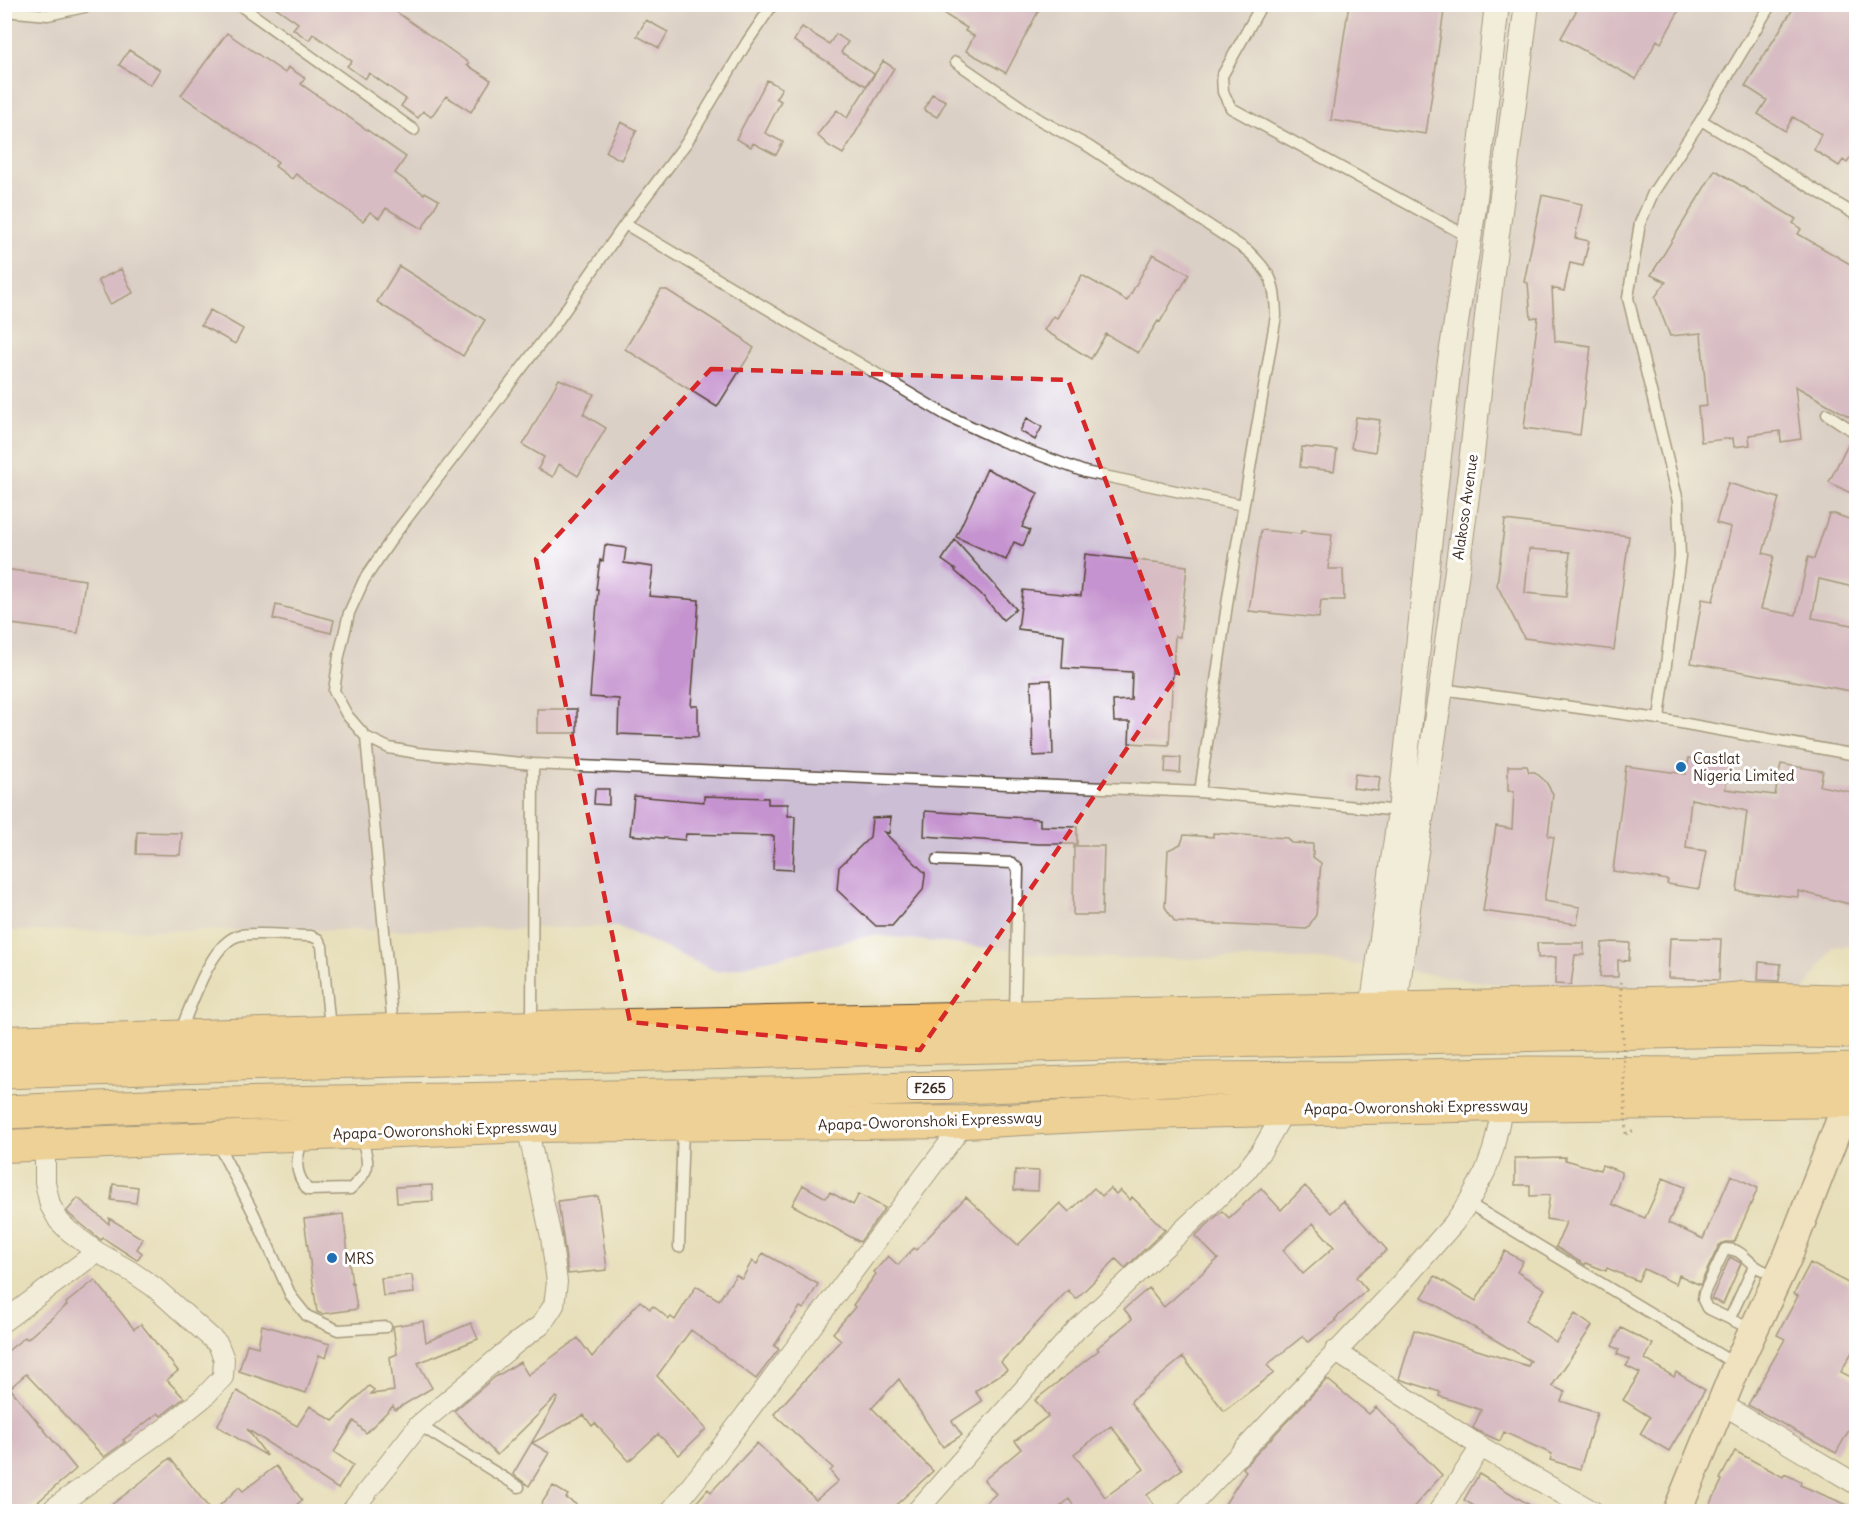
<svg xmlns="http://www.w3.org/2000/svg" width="1861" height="1516" viewBox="0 0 1861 1516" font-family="Delius,sans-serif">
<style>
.industrial{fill:#ccbed4}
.building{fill:#c593cf;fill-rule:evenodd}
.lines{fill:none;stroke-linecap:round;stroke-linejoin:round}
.service-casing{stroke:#554535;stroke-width:13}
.minor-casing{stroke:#554535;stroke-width:22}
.tertiary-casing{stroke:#554535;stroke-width:26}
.secondary-casing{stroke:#554535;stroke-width:31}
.primary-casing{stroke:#554535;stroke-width:34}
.motorway-casing{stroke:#554535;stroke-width:35}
.path{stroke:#554535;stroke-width:3;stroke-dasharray:1.5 4.5;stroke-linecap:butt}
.service{stroke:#fff;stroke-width:10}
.minor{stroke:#fff;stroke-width:20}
.tertiary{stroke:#fff;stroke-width:24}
.secondary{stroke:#fbe6c4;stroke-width:28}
.primary{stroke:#f6c06b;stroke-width:32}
.motorway{stroke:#f6c06b;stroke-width:33}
.path-bridge{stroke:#554535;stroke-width:3;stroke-dasharray:1.5 4.5;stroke-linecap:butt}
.marked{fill:none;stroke:#d62828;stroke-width:4.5;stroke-dasharray:12 8;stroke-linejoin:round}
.poi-dot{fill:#1f6fb2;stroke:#fff;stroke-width:2}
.labels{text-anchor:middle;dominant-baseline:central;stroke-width:6;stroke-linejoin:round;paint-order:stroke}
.shield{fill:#fff;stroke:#766a62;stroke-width:1.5}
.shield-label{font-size:14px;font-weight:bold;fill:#3b2a1e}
.street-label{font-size:15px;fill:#3b2a1e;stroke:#fff}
.poi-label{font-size:15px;fill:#3b2a1e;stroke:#fff;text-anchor:start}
</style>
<rect width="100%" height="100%" fill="#fff"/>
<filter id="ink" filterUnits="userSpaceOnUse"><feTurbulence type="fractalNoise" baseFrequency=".0167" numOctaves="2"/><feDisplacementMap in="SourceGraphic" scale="12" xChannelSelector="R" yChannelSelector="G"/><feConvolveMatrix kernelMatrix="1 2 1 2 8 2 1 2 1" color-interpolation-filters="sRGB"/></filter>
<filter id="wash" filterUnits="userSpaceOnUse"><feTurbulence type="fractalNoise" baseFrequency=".008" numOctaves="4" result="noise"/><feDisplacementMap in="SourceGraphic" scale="24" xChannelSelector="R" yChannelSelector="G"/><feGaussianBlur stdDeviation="1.35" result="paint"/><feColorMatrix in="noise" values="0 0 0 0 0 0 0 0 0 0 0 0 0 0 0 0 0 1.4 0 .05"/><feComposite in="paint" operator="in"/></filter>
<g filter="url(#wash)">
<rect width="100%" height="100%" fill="#e7dfba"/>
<path class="industrial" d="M4,5h1852v940l-23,2 -36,55 -241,-10 -239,-33 -241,-1 -203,-23 -155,37 -99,-45 -224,3 -390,1z"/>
<g id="blocks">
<path class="building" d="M271,4h114l84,59 -2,2 24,15 -20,32 -25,-16 -15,21 -8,-6 -5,7 -17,-12 5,-7 -37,-26 -4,6 -18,-13 5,-5 -39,-27 -4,6 -16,-11 5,-6z
M928,4h114l-36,69 -40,-22 8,-15 -9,-5 2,-3z
M1349,4h96l-19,130 -95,-14z
M1580,4h92l8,5 -19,34 -4,-3 -21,39 -75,-41z
M1796,4h61v144l-10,15 -4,-3 -4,6 -25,-16 7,-16 -28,-17 -8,14 -27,-17 9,-14 -22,-14z
M646,20l22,12 -9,16 -22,-12z
M802,27l27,17 7,-10 12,8 -7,10 33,22 -8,12 -72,-45z
M227,33l58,40 3,-6 17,11 -4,6 105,73 -11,16 29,21 1,-2 14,8 -17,29 -36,-21 -7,10 -9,-6 -7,9 -67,-47 -4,5 -17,-13 3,-4 -97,-67z
M129,50l31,20 -10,15 -31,-20z
M883,61l11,7 -51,86 -14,-8 -12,-11 20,-25 10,8z
M767,80l15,8 -6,10 5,3 -16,32 18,9 -7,13 -23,-12 -2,4 -15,-8z
M932,94l14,7 -9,16 -13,-7z
M621,122l16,8 -16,30 -15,-8z
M1715,170l81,49 -3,4 8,6 -3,5 59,34v153l-62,-35 6,53 -20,3 -1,-11 -31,4 1,10 -16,2 -1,-9 -32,4 -3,-35 9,-1 -6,-73 -31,3 -15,-39 11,-15 -15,-7z
M1542,195l40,9 -7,34 14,3 -6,25 -13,-3 -6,28 -12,-3 3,53 36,5 -11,89 -56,-7 14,-111 -7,1 -3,-35 -4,-1z
M1153,254l36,20 -9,16 -1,-1 -19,33 -2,-1 -20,32 -32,-19 -15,25 -47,-29 9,-14 4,2 25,-43 45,26z
M399,266l86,54 -22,36 -86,-54z
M121,269l12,24 -23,11 -12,-24z
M661,290h6l77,49v2l10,7 -37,59 -92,-58z
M210,310l33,19 -8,15 -34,-19z
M559,379l35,15 -11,20 23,14 -28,48 -19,-12 -6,13 -15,-8 6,-12 -21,-12z
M1356,417l24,3 -5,32 -24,-4z
M1027,418l15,9 -7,13 -15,-9z
M1851,438l6,2v44l-5,10 -23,-12z
M1302,447l35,3 -3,21 -34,-4z
M987,469l51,24 -16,34 8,3 -7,16 -9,-4 -8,18 -50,-23z
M1728,483l51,15 -16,55 11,3 -13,53 35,6 12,-58 6,2 15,-45h6l22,8v66l-38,-9 -7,39 45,8v66l-166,-29 11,-64 11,2 18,-74 -15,-4z
M1505,520l124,16 -15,114 -90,-12 -27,-53zM1529,549l41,3 -4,45 -41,-4z
M1261,530l40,4v-3l31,3 -4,35h15l1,31h-23l-2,18 -70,-7z
M955,540l61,69 -13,11 -22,-26 -26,-23 1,-1 -14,-10z
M605,545l21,3 -2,15 29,4 -4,29 50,4 -8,106h7v31l-80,-3 1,-35 -29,-2 8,-108h-2l4,-29 3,1z
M1085,554l102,12 -7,71 -5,-1 -6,109 -40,-2 1,-21h-16l-1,-21 18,-1 1,-28 -70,-4 2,-33 -46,-6 5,-39 58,6z
M4,569l81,11 -7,53 -74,-10z
M276,605l58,15 -3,13 -58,-14z
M1051,680l2,75 -20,1 -2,-75z
M537,709h40v24h-40z
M1166,757l15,1 -1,15 -15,-1z
M1689,758l41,9 -5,22 50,6 6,-31 42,7 -3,15 37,7v113l-59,-15v6l-61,-6 10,-80 -56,-12 -5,49 20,3 -7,38 -32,-5 1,-4 -55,-9 13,-105 60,8z
M1508,766h19l2,6h6l11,10 7,12 -5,42 6,1 -10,64 36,6 -3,17 -94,-13 13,-85 16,3 2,-38h-6z
M1355,774l25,3 -2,14 -25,-3z
M595,789h14v16l-15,-1z
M634,796l70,6v-6l64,2v6h20v12h7l-2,54 -20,-1 1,-33 -88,-2 -1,6 -55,-5z
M925,811l115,8v7l37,1v17h-39l-114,-8z
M891,817l-2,16 -5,-1 41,41v3l-2,14 -31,36h-16l-39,-36 2,-23 31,-30 2,-19z
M137,832l45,1 -2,22 -44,-1z
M1213,833l74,5 4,5 22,1v13l8,6 -5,52 -9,14 -132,-7 -10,-15 3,-57 13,-6 3,-9 29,2z
M1074,846h30l-2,69h-29z
M1670,938l51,1 -2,41 -51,-2z
M1613,942l17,1 -1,18 -11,-1v17h-18l2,-34z
M1537,943h47v12h-9l-4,30 -16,-1 1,-27 -18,1z
M1759,962l22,2 -2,17 -21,-1z
M1565,1157v3l35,10 2,-5 20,7 -10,32 33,14 18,-40 22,9 -17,36 35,16 28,-64 27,13 -24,54h-9l-6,3 -19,40 -21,-10 -3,9 -32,-15 -6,12 -31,-13 -1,3 -20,-8 -1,2 -29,-18 10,-25 -20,-3 4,-24 -20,1v-11h-15v-27z
M1015,1170l24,1 -1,20 -24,-1z
M113,1184l25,3 -2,16 -25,-3z
M432,1185l1,16 -36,2 -1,-16z
M803,1185l23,13 4,-6 23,13 6,-11 26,14 -25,34 -68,-37z
M1305,1186l26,27 12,-12 44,49 -31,27 11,13 -32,29 1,2 -28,21 -5,-6 -36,29 7,8 -50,38 -41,-54 -51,43 -1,3 51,66 -35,26 12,17h-81l-9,-13 -15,13h-79l21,-18 -12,-14 37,-31 -6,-8 33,-25 -13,-16 64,-50 -2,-2 35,-29 -8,-10 25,-21 15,19 54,-48 -23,-23 27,-25 7,7 32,-30 20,22zM1313,1223l21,24 -31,27 -20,-24zM1111,1426l33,43 -39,28 -31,-43z
M1094,1188l8,8 8,-8 6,6 4,-4 10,10 2,-3 33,33 -40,38 -9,-9 -40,40 -8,-9 -67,72 6,8 -32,21 7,10 -30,20 10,14 -19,12 -44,-68 -27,29 61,63 -45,41h-200l20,-23 3,3 46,-49 59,57 22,-19 -8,-10 3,-3 -59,-54 67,-74 -8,-7 22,-26 -2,-2 23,-31 -2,-2 14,-16 10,9 16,-17 2,2 50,-53 52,48 42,-42 9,9z
M598,1196l9,74 -39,4 -10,-73z
M78,1198l31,26v-6l34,21 -6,10 5,4 -5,7 -34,-22 -2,2 -32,-26 -2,-3z
M343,1214l9,70 1,-1 4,26 -35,5 -5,-2 -13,-93z
M1505,1251l18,10 -6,11 28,17 -20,32 31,21 19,-28 17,12 -40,60 13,6 -4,9 36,12 -17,56 -30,-9 2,-6 -48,-22 -4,9 -20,-9 -7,-4 8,-18 -42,-14 1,-4 -41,-13 15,-49 114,36 3,-5 -109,-64 13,-21 41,25z
M763,1253l55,31 -14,25 -4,-2 -26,39 5,3 -23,30 -65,-49 -34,46 49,53 -27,26 -21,-21 -29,27 -34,-38 -3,3 -8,-11 -52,28 17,10 -20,33 -16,-12 45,-76 -2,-1 -59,58 -43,-44 41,-34 25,-15 8,13 50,-37 14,19 48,-56 10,8 3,-3 16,13 2,-2 4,3 21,-34 23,14 17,-25 6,4 10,-18 5,3z
M1730,1257l11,6 -18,41 -12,-5z
M1810,1263l40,21 -2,3 9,4v52l-16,29 16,8v36l-21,37 -88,-48 37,-66 -8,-4 21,-39 -4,-2z
M412,1275l2,18 -31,3 -2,-18z
M95,1280l39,49 7,-5 37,47 -11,9 17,18 -23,18 -3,-3 -35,27 2,2 -21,15 -78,-83 -16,14 66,81 -50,43h-16l-6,-7v-151l21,-17 2,2 40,-34 -1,-2z
M423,1321l3,21 45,-19 7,16 -60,24 14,25 -37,22 -2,-4 -27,27 -12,-12 -20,31 19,13 -15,24 -91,-60 20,27 -50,-30 20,-35 60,35 13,-20 23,15 36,-35 5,4 -3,4 23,-3 -4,-34 7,-3 -4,-28z
M262,1325l68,19 -4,14 -7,-3 -13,38 -67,-22 8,-27 11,3z
M1621,1328l32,16 -8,15 29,18 2,-5 29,18 -36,61 -29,-17 10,-17 -27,-17 17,-27 -14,-7 4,-6 -13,-6 2,-4 -7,-4z
M1327,1379l42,35 7,-7 66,68 -33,37h-189l26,-41 -3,-3z
M1735,1451l48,26 2,-3 16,8 -1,3 57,24v3h-150l15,-32 -2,-1z
M170,1458l42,54h-110l33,-25z
M276,1466l26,34 -14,12h-75l26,-25 4,4z
M1479,1474l62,38h-57l-20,-12z
M553,1486l15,9 -2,3 22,14h-52z"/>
</g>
</g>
<g filter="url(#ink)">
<use href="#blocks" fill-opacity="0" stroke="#554535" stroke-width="1.5"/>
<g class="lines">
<defs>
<path id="service" d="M238,4l176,126
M773,4l-26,38 -60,100 -62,82 -71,102 -159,208 -31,46 -15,33 -10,43 -5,35 13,24 19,22 23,11 28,5 115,11 668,28 200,19
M1262,4l-40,72 1,16 8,16 238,129
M4,11l44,4 50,-11
M956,62l84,58 48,26 160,105c24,23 27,31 28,65l-47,275 -29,201
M1701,120l155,95
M625,224l321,191 56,26 83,31 158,33
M1827,414l29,19
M1441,689l218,30 197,36
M1659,719l21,-163 -2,-55 -50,-203 12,-75 13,-30 48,-73 70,-116
M366,737l27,290
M937,860l75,3 6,6 -3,144
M532,1025l1,-261
M180,1032c11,-25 31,-92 61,-97 21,-3 48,1 70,1l7,3 4,7 8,83
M303,1136c-6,23 -11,34 5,54l42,-1c24,-21 18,-26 11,-54
M216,1141l37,71 38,84 16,20 31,14 48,-3
M1468,1203l267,161
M679,1247l4,-119
M1730,1318l24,-52
M1753,1330l-46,-22 -4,-8 1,-7 21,-44c16,0 18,8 29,16 6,5 15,8 22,11
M419,1425l100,62"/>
<path id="minor" d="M45,1146v36l5,23 9,16 10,10 28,21 35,20 22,15 64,57 6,15 -1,18 -20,21 -36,29 -113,81
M4,1321l93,-69
M1335,1351l146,96 113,65
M1722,1404l134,80
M351,1512l68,-87 97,-82 25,-18 13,-20 3,-23 -6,-45 -24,-111
M670,1512l40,-50 255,-340
M916,1512l160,-182 170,-159 16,-21 23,-40
M1185,1512l209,-221 60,-68 14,-20 17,-31 8,-22 10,-45
M1438,1512l43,-65"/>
<path id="tertiary" d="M1372,1009l28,-198 48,-437 26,-167 23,-203
M1395,1009l16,-125 30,-195 29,-216 21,-193 36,-276"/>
<path id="secondary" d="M1677,1512l60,-147 51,-109 60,-155"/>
<path id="primary" d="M4,1042l390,-12 1302,-28 48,-4 112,3
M4,1146l523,-20 438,-4 176,-9 362,-8 353,-4"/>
<path id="motorway" d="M1744,998v32
M4,1072l230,-8 883,-21 627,-13 112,2
M4,1112l166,-7 605,-11 397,-15 181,-1 175,-5 170,1 158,-4"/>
</defs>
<use href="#service" class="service-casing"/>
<use href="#minor" class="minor-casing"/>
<use href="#tertiary" class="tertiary-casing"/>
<use href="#secondary" class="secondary-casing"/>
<use href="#primary" class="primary-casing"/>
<use href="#motorway" class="motorway-casing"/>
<path class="path" d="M1626,1134l8,-4"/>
<use href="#service" class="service"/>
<use href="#minor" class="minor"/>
<use href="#tertiary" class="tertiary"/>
<use href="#secondary" class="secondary"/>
<use href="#primary" class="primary"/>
<use href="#motorway" class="motorway"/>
<path class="path-bridge" d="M1621,982l5,152"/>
</g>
</g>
<path d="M0 0H1861V1516H0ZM711,369l357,11 110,294 -258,376 -290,-28 -94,-463z" fill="#e7dfba" fill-opacity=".55" fill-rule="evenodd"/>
<path class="marked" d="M711,369l357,11 110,294 -258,376 -290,-28 -94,-463z"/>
<g class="poi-dot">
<circle cx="1681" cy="767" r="6"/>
<circle cx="332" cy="1258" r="6"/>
</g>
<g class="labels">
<rect class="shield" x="907.5" y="1077" width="45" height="22" rx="4.5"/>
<g class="shield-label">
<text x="930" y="1088">F265</text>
</g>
<g class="street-label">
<text transform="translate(1465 507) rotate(-82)">Alakoso Avenue</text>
<text transform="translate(1416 1107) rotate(-1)">Apapa-Oworonshoki Expressway</text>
<text transform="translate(930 1121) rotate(-2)">Apapa-Oworonshoki Expressway</text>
<text transform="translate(445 1130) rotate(-2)">Apapa-Oworonshoki Expressway</text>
</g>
<g class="poi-label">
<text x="1693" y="758">Castlat<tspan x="1693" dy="17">Nigeria Limited</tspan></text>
<text x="344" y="1258">MRS</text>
</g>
</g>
<rect width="1861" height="1516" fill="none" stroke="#fff" stroke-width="24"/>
</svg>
